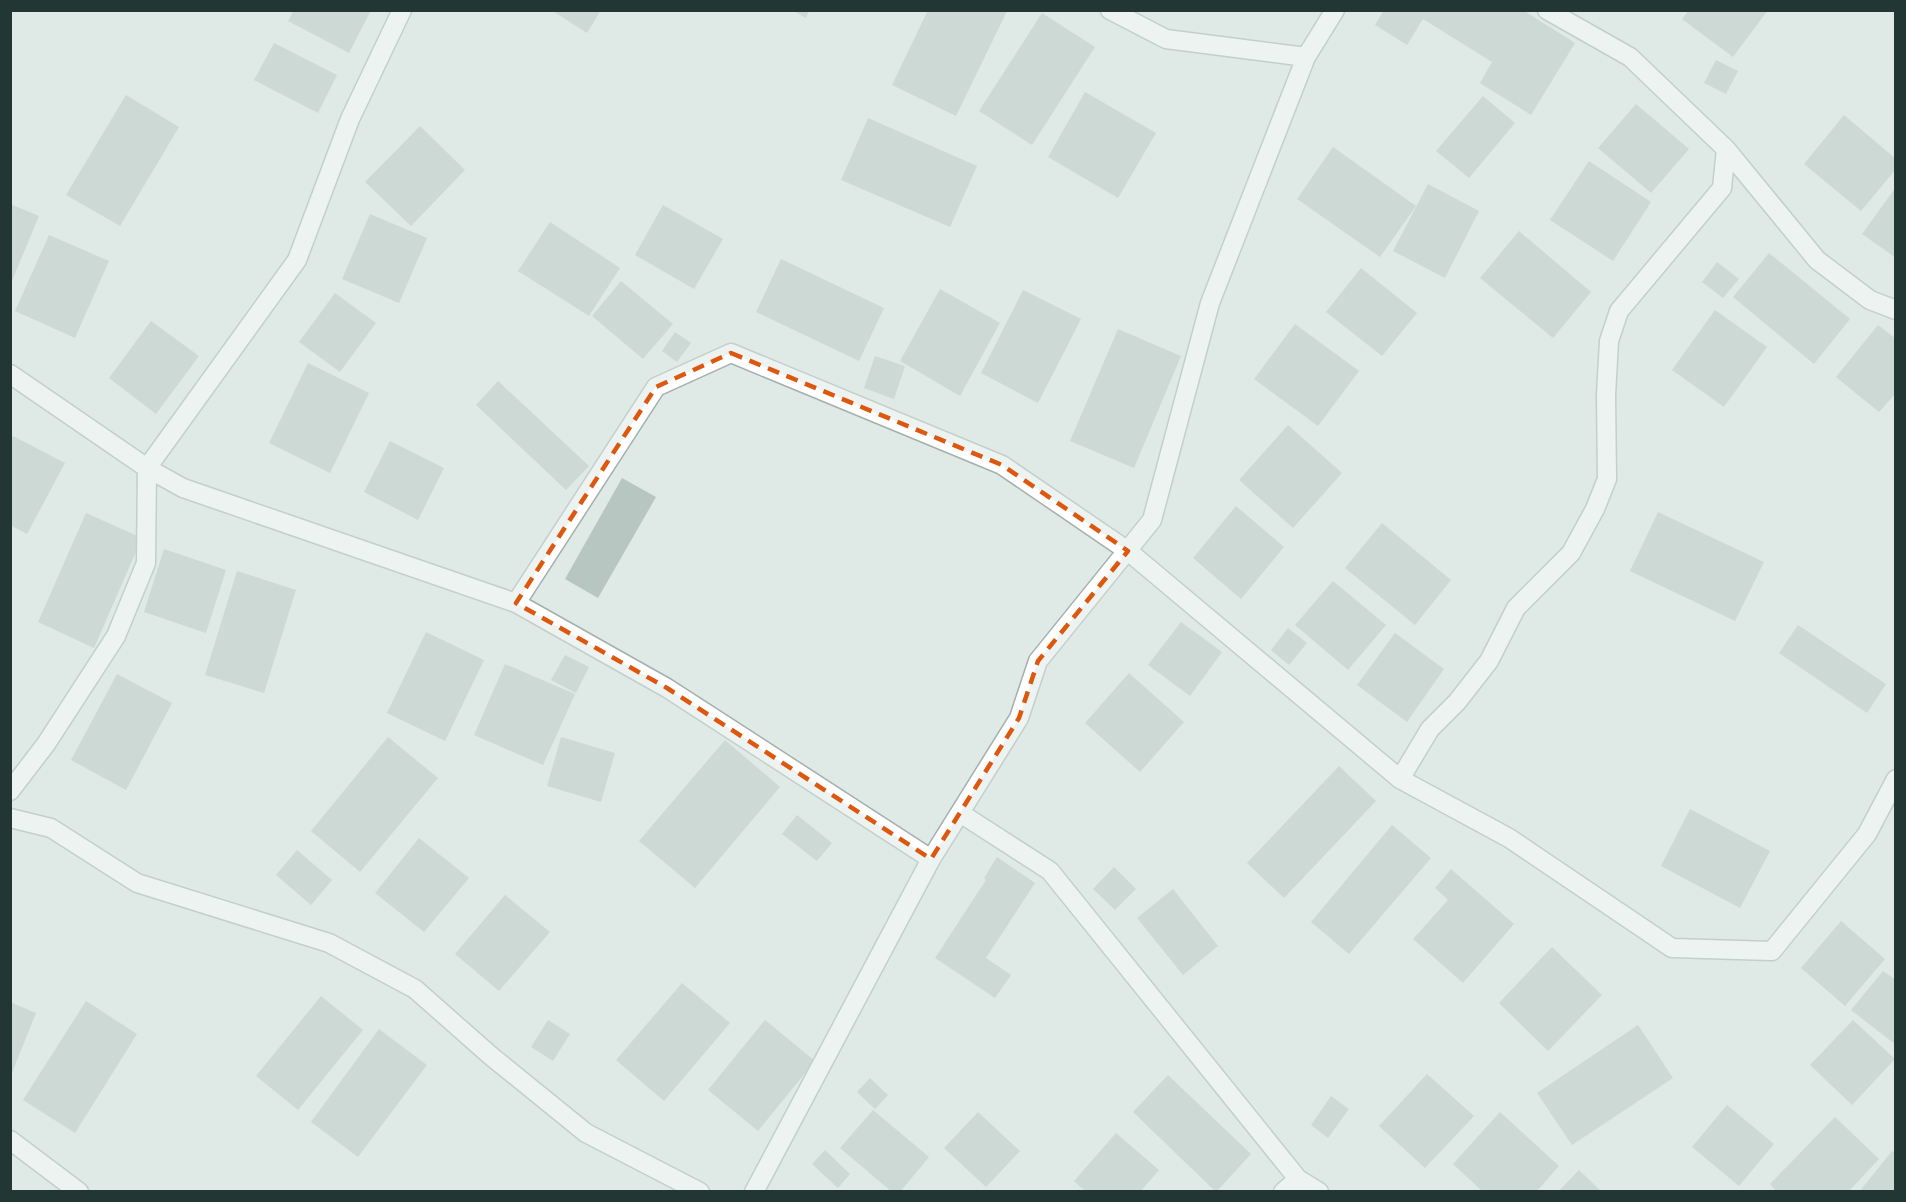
<svg xmlns="http://www.w3.org/2000/svg" width="1906" height="1202" viewBox="0 0 1906 1202" font-family="'DejaVu Sans',sans-serif">
<style>
.building{fill:#b8c6c2}
.lines{fill:none;stroke-linecap:round;stroke-linejoin:round}
.minor-casing{stroke:#a3b0ad;stroke-width:21}
.minor{stroke:#fff;stroke-width:18}
.marked{fill:none;stroke:#de570e;stroke-width:4.5;stroke-dasharray:12 8;stroke-linejoin:round}
</style>
<rect width="100%" height="100%" fill="#dfe9e6"/>
<path class="building" d="M294,10h77l-22,43 -61,-32z
M551,10h50l-14,23z
M792,10h17l-3,8z
M928,10l79,1 -51,105 -64,-31z
M1384,10h139l52,33 -44,72 -51,-32 12,-21 -69,-43 -16,26 -32,-20z
M1689,10h79l-35,47 -51,-38z
M1042,13l53,34 -63,98 -53,-34z
M274,43l63,32 -19,38 -64,-33z
M1716,60l22,11 -12,23 -22,-11z
M1085,92l71,41 -38,65 -70,-41z
M126,95l53,32 -59,99 -54,-31z
M1483,96l32,27 -46,55 -33,-27z
M1636,104l53,45 -38,44 -53,-45z
M1844,115l52,44v10l-35,42 -57,-47z
M868,118l109,48 -27,61 -109,-47z
M420,126l45,44 -54,56 -46,-44z
M1333,147l83,59 -36,51 -83,-58z
M1589,161l62,41 -38,59 -63,-41z
M1428,184l51,27 -34,67 -52,-27z
M1896,187v71l-34,-24z
M10,204l29,12 -28,67h-1z
M663,205l60,34 -29,50 -59,-34z
M370,214l57,24 -28,65 -57,-24z
M550,222l70,46 -31,48 -71,-45z
M1519,231l72,61 -38,46 -73,-60z
M49,235l60,26 -34,77 -60,-27z
M1769,253l81,66 -36,45 -81,-67z
M781,259l103,49 -25,53 -103,-49z
M1717,262l22,17 -16,19 -21,-16z
M1361,268l56,45 -35,43 -56,-44z
M621,281l52,43 -30,35 -51,-43z
M940,289l60,34 -40,73 -60,-35z
M1023,290l58,29 -43,84 -57,-30z
M335,293l41,30 -36,49 -41,-30z
M1715,310l52,37 -43,60 -52,-37z
M151,321l48,35 -43,58 -47,-36z
M1295,324l64,47 -41,55 -64,-47z
M1878,325l18,14v54l-17,19 -43,-35z
M1118,329l63,27 -47,112 -64,-27z
M675,332l16,11 -14,19 -15,-11z
M875,356l30,10 -11,33 -30,-11z
M308,363l61,30 -39,80 -61,-30z
M498,381l91,85 -23,24 -90,-85z
M1288,425l54,48 -49,55 -54,-48z
M13,436l52,27 -38,71 -17,-9v-84z
M390,441l54,27 -26,52 -54,-28z
M622,478l34,19 -58,101 -33,-19z
M1236,506l48,41 -43,52 -48,-41z
M1658,512l106,50 -29,59 -105,-50z
M86,513l56,25 -48,110 -56,-26z
M1382,523l69,57 -36,45 -70,-57z
M164,549l62,21 -20,63 -62,-21z
M237,571l59,19 -32,103 -59,-18z
M1333,581l53,44 -38,45 -53,-45z
M1181,622l41,30 -32,44 -42,-31z
M1798,625l88,59 -19,29 -88,-60z
M1288,628l19,15 -18,22 -18,-15z
M426,632l58,28 -39,81 -58,-28z
M1395,633l49,36 -37,53 -50,-37z
M565,655l24,12 -13,26 -25,-13z
M505,664l70,30 -32,71 -69,-30z
M1129,673l55,49 -44,50 -55,-49z
M117,674l55,29 -46,87 -55,-30z
M388,737l50,41 -78,94 -49,-41z
M561,737l54,16 -14,49 -54,-16z
M725,740l55,47 -85,101 -56,-47z
M1339,766l37,35 -92,97 -37,-35z
M1690,809l80,42 -30,57 -79,-42z
M797,815l35,28 -15,18 -35,-27z
M1392,825l39,33 -82,96 -38,-32z
M419,838l50,40 -45,54 -49,-39z
M297,850l35,30 -21,25 -35,-30z
M997,857l38,26 -49,75 25,17 -16,23 -60,-40 51,-78 -2,-2z
M1114,867l22,22 -21,21 -22,-21z
M1451,869l63,55 -51,59 -50,-44 35,-39 -13,-12z
M1173,889l45,57 -35,29 -46,-57z
M505,895l45,37 -51,59 -44,-37z
M1841,921l44,38 -40,47 -44,-38z
M1552,947l50,48 -54,56 -49,-48z
M1883,971l13,9v65l-45,-35z
M682,983l48,40 -66,78 -48,-41z
M321,996l42,34 -65,80 -42,-34z
M86,1001l51,33 -62,99 -52,-33z
M10,1002l26,11 -25,62h-1z
M548,1020l22,14 -17,27 -22,-14z
M765,1020l50,41 -57,70 -50,-41z
M1853,1020l42,39 -43,46 -42,-40z
M1638,1025l35,53 -101,67 -35,-52z
M379,1029l48,36 -69,92 -47,-35z
M1427,1074l47,42 -49,52 -46,-42z
M1168,1075l83,79 -35,38 -83,-80z
M870,1078l18,17 -13,14 -18,-17z
M1331,1096l18,13 -21,29 -17,-13z
M1727,1105l47,39 -35,42 -47,-39z
M873,1110l56,47 -29,35h-8l-52,-44z
M978,1112l42,39 -34,36 -42,-39z
M1500,1112l59,54 -23,26h-53l-30,-28z
M1835,1117l44,42 -31,33h-71l-7,-8z
M1116,1133l43,37 -19,22h-54l-12,-11z
M825,1150l25,24 -12,14 -26,-24z
M1892,1151l4,2v39h-37z
M1579,1170l23,22h-44z"/>
<g class="lines">
<defs>
<path id="minor" d="M1110,10l56,29 140,18
M1547,10l83,47 96,92 91,111 53,40 26,10
M10,374l137,94 36,20 333,115 151,85 264,171
M516,603l140,-216 75,-34 271,112 126,86 272,228 109,59 163,110 100,3 95,-117 29,-55
M1400,779l30,-50 27,-27 32,-41 27,-53 55,-55 24,-44 12,-30 -1,-84 3,-54 10,-30 103,-123 4,-39
M10,791l36,-47 70,-108 30,-73 1,-95 150,-208 53,-141 52,-109
M960,813l90,58 248,308 21,13
M10,818l41,10 86,55 192,60 86,46 76,67 95,77 114,59
M10,1140l69,52
M754,1192l177,-333 88,-141 19,-57 114,-141 58,-217 96,-246 29,-47
M1283,1192l15,-13"/>
</defs>
<use href="#minor" class="minor-casing"/>
<use href="#minor" class="minor"/>
</g>
<path d="M0 0H1906V1202H0ZM731,353l271,112 126,86 -90,110 -19,57 -88,141 -264,-171 -151,-85 140,-216z" fill="#dfe9e6" fill-opacity=".55" fill-rule="evenodd"/>
<path class="marked" d="M731,353l271,112 126,86 -90,110 -19,57 -88,141 -264,-171 -151,-85 140,-216z"/>
<rect width="1906" height="1202" fill="none" stroke="#223734" stroke-width="24"/>
</svg>
